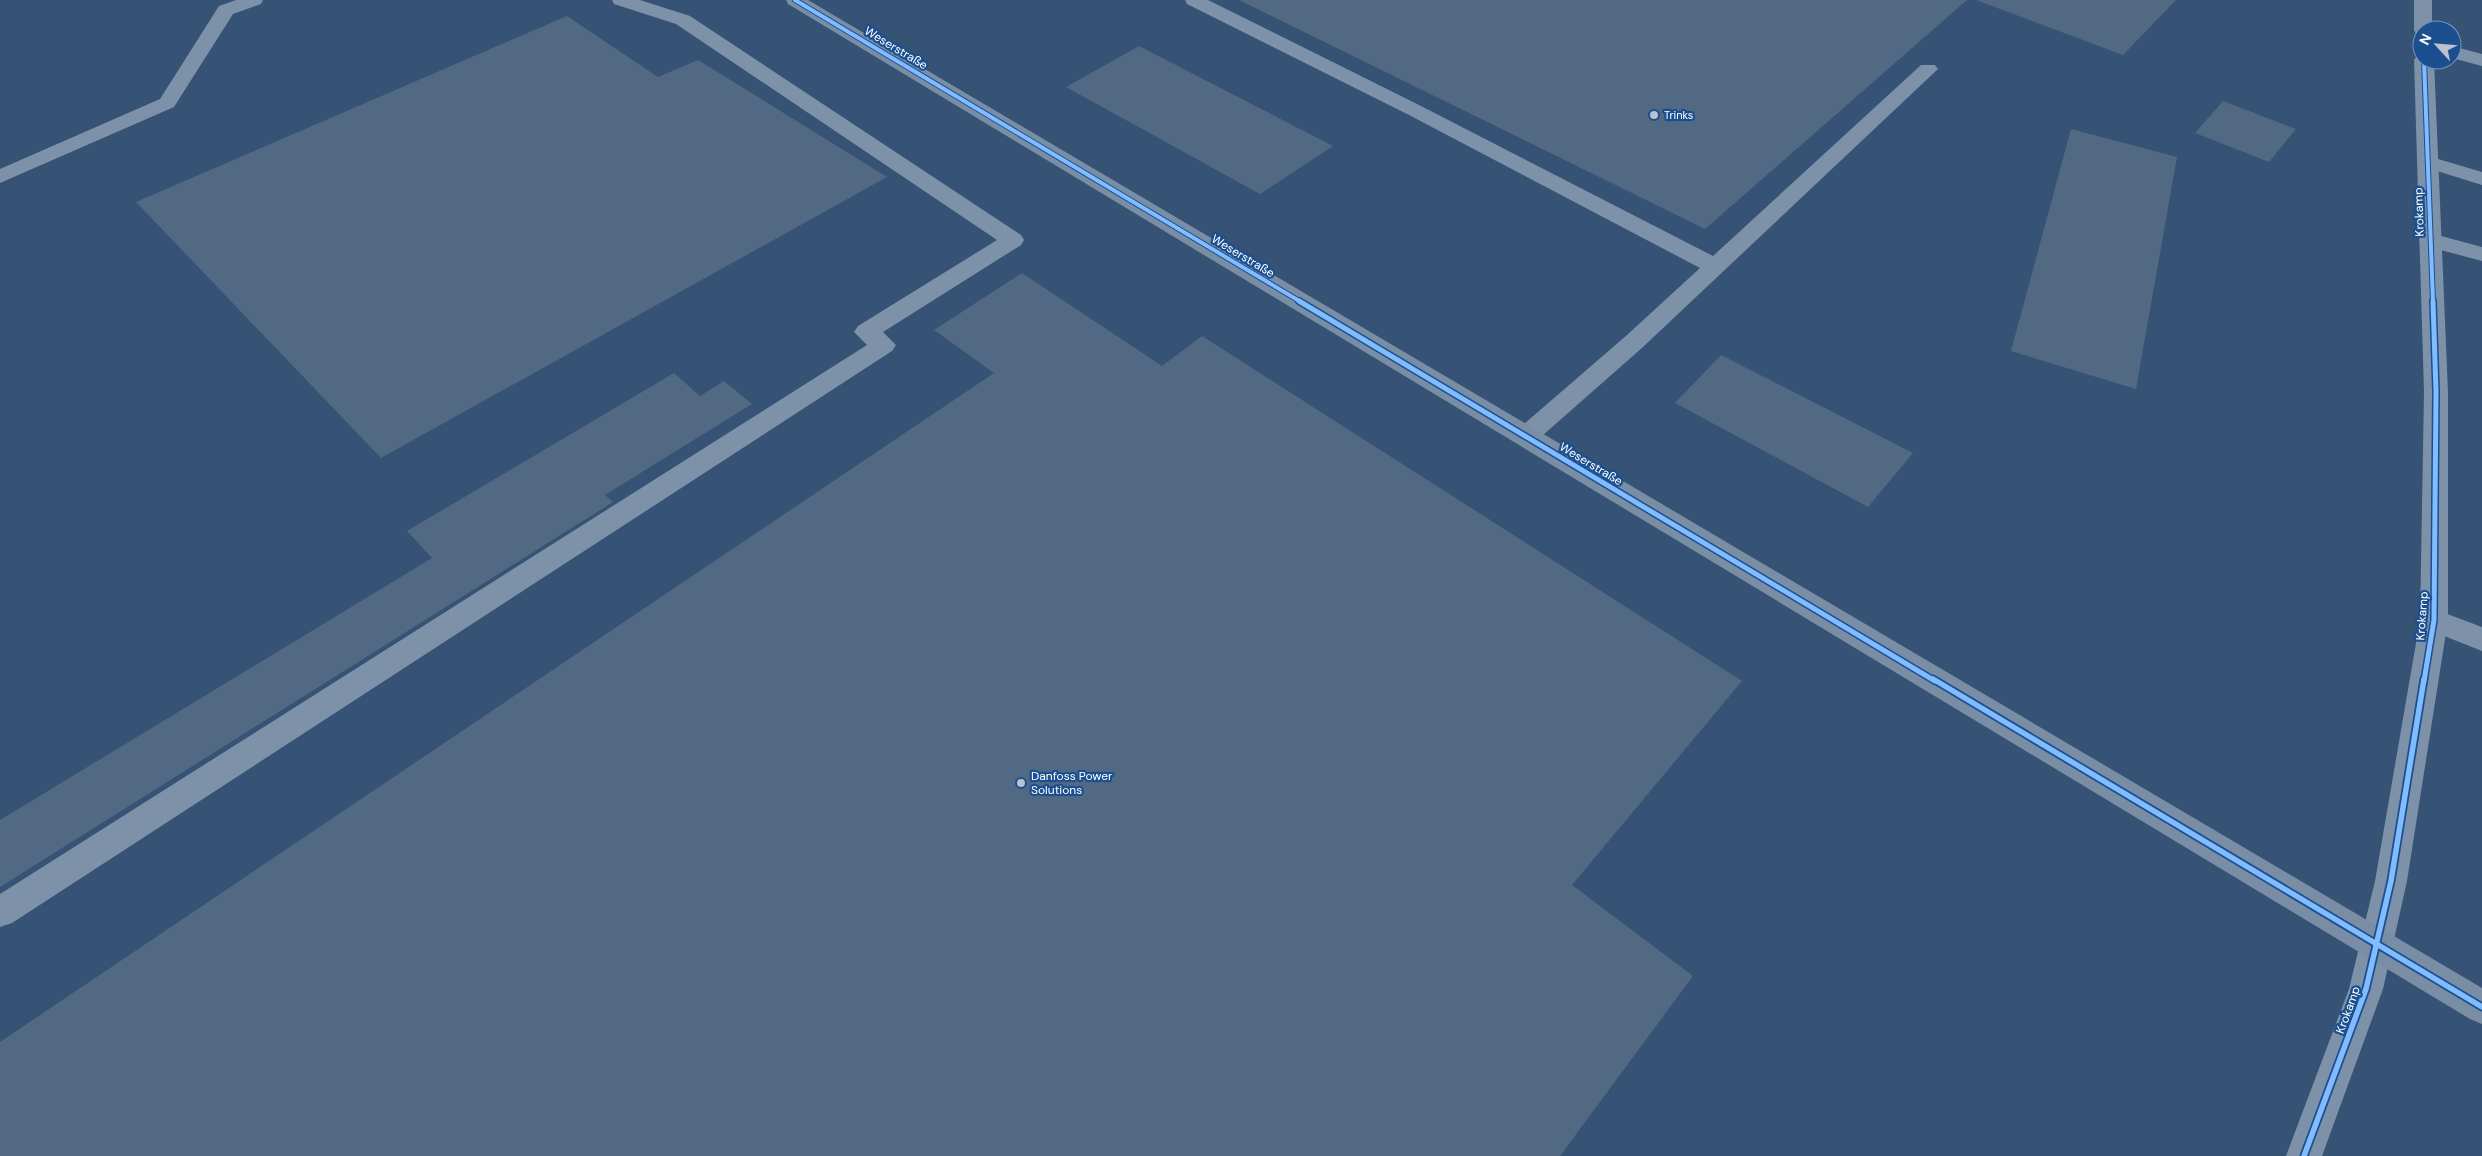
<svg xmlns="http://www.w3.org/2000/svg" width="2482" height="1156" viewBox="0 0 2482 1156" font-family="'DM Sans',sans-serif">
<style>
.building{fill:#526984}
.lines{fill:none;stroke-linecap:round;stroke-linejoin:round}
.lane{fill:#7d92a8;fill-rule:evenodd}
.street{fill:#7d92a8;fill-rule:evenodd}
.secondary{fill:#798da4;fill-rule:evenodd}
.cycleway-far2-casing{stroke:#1b4f8f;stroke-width:6}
.cycleway-far1-casing{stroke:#1b4f8f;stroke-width:8}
.cycleway-casing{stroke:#1b4f8f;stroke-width:9}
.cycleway-far2{stroke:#80bcff;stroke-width:4}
.cycleway-far1{stroke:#80bcff;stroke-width:5}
.cycleway{stroke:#80bcff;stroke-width:5.5}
.poi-dot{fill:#b9c2ce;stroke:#1b4f8f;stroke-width:2}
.labels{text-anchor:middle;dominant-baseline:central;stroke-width:4.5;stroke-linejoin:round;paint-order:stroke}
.far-poi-label{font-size:11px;fill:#fff;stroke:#1b4f8f;text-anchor:start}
.street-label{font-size:12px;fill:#fff;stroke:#1b4f8f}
.poi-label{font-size:12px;fill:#fff;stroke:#1b4f8f;text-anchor:start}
</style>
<rect width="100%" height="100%" fill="#365274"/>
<path class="building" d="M1239,0h728l-262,229z
M1976,0h200l-53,55z
M567,16l91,61 40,-17 189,117 -506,281 -245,-256z
M1139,46l194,100 -73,48 -194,-107z
M2223,101l73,28 -27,33 -74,-29z
M2071,129l106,28 -41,232 -125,-38z
M1022,273l140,93 40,-30 540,345 -170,204 121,91 -133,180h-1560v-114l994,-669 -60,-43z
M1721,355l192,98 -45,54 -193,-104z
M674,373l26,23 24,-15 28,23 -147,91 8,7 -613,385v-67l432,-262 -25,-27z"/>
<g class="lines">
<path class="lane" d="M236,0h27l-2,4 -28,10 -59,93 -174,76v-14l160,-70 59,-93z
M612,0h28l50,16 331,219 3,5 -3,5 -138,87 13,13 -4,6 -880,572 -12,4v-33l867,-549 -13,-13 4,-6 139,-86 -321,-216 -62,-20z
M1185,0h23l215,107 290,149 208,-191h14l3,4 -295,278 -109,96 -9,3 -9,-3 -4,-6 4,-6 111,-96 73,-67 -291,-153 -222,-111z
M2452,46l30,8v12l-30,-8z
M2428,156l54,16v13l-61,-19 -3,-4 3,-4z
M2430,233l52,14v14l-60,-16 -3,-5 3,-5z
M2434,609l48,18v24l-58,-23 -4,-8 4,-8z"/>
<path class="street" d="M2414,0h18v30h-10v5l-6,-1 -2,-4z
M2422,55v5h12l14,332v228l-41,261 -24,108 -61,167h-36l63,-167 26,-108 45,-261 4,-228 -10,-332 3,-4z"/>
<path class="secondary" d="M786,0h22l1674,988v36l-12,-5 -1682,-1015z"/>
<defs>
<path id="cycleway-far2" d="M795,0l506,302
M2424,60l9,242"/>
<path id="cycleway-far1" d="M1299,301l636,380
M2424,681l10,-61 2,-228 -3,-91"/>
<path id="cycleway" d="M1933,679l549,328
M2304,1156l62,-167 25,-108 33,-202"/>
</defs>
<use href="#cycleway-far2" class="cycleway-far2-casing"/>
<use href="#cycleway-far1" class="cycleway-far1-casing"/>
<use href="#cycleway" class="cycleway-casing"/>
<use href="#cycleway-far2" class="cycleway-far2"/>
<use href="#cycleway-far1" class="cycleway-far1"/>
<use href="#cycleway" class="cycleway"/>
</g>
<g class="poi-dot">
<circle cx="1654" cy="115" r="5"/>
<circle cx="1021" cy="783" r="5"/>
</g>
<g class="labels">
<g class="far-poi-label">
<text x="1664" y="115">Trinks</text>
</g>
<g class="street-label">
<text transform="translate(896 48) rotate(31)">Weserstraße</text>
<text transform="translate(2419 212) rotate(-92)">Krokamp</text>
<text transform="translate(1243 256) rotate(31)">Weserstraße</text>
<text transform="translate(1591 464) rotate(31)">Weserstraße</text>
<text transform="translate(2422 616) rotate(-86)">Krokamp</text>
<text transform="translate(2348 1010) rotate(-70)">Krokamp</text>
</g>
<g class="poi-label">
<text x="1031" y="776">Danfoss Power<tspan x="1031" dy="14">Solutions</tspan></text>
</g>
</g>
<g transform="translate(2437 45) rotate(296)"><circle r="24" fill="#1b4f8f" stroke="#7695bc"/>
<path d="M0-4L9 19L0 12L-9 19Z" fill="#b9c2ce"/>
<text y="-8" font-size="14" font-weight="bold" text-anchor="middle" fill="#ffffff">N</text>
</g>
</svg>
